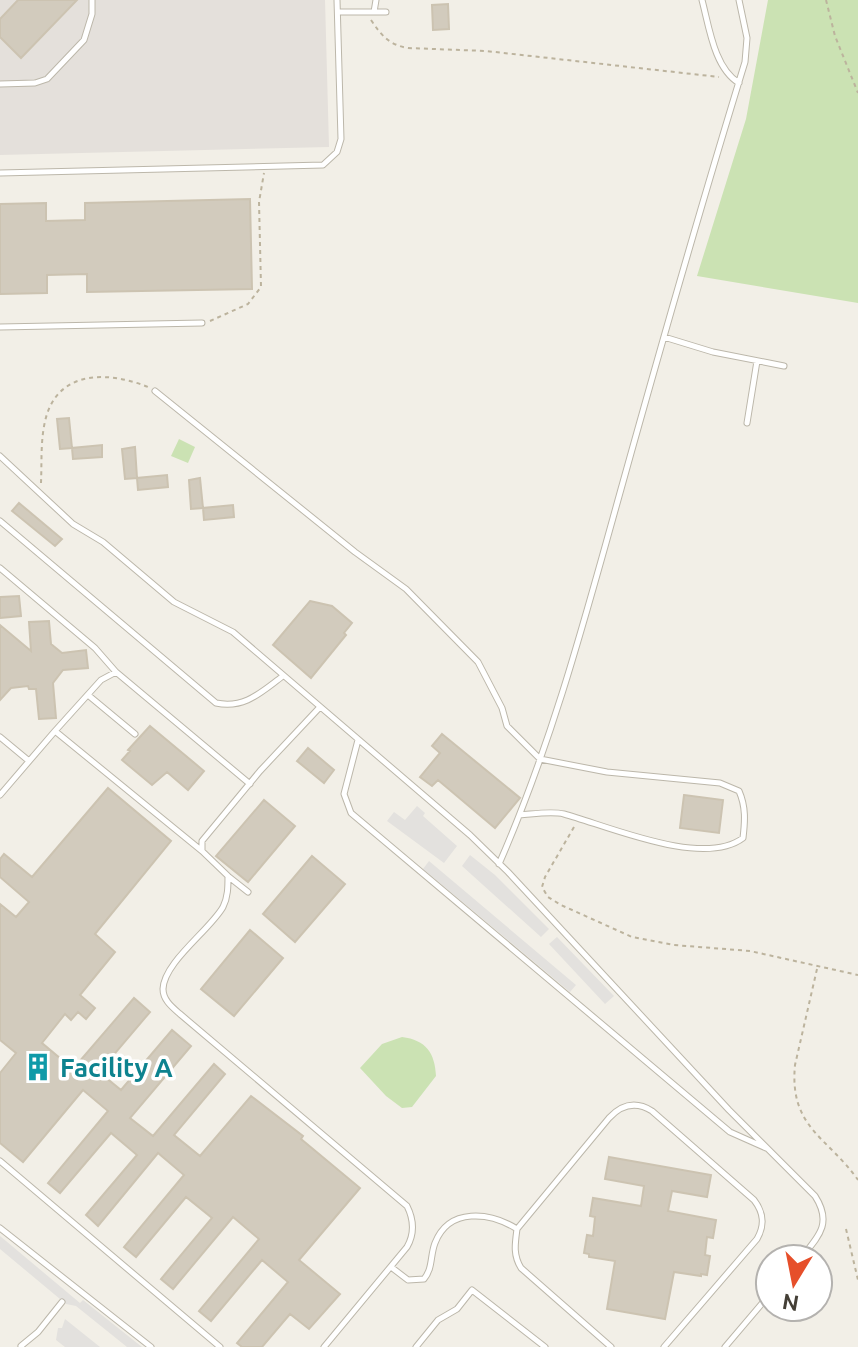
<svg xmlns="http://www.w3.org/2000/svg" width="858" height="1347" viewBox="0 0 858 1347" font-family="Ubuntu,sans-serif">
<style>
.industrial{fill:#e4e0db}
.green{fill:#cbe2b3}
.parking{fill:#e3e1de}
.building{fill:#d2cbbd;stroke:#ccc3b1;stroke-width:2}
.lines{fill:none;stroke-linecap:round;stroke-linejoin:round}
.service-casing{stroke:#bcb7aa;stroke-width:7}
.path{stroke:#bcb39d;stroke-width:2;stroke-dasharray:4 4;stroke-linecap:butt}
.service{stroke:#fff;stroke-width:5}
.labels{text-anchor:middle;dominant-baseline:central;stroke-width:7;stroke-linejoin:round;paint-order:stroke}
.culture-label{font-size:26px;font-weight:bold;fill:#0d838f;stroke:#fff;text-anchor:start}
</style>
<rect width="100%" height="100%" fill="#f2efe7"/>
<path class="industrial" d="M0,0h325l4,147 -329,8z"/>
<path class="green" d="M768,0h90v303l-161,-27 49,-157z
M179,439l16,8 -7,16 -17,-7z
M402,1037c24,3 33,16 34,39l-24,31 -10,1 -16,-12 -26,-28 22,-24z"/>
<path class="parking" d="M417,806l8,7 -2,3 34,30 -13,17 -57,-42 7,-9 11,8z
M470,855l25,20 54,54 -8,8 -79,-71z
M429,861l147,124 -6,7 -147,-123z
M557,937l57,59 -9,8 -56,-60z
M0,1236l80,67 3,-3 59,47h-15l-51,-41 -10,-2 -66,-55z
M65,1319l35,28h-35l-9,-7 2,-12h4z"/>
<path class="building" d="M18,0h59l-56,58 -21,-21v-18z
M448,4l1,25 -16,1 -1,-25z
M250,199l2,90 -165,3v-18l-40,1v18l-47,1v-90l46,-1v18l39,-1v-17z
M69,418l3,30 -12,1 -3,-30z
M102,445v12l-29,2 -1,-11z
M135,447l2,31 -12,1 -3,-30z
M167,475l1,12 -30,3 -1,-12z
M200,478l3,30 -12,1 -2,-29z
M19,503l43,36 -7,7 -43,-35z
M233,505l1,12 -30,3 -1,-12z
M19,596l2,20 -21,2v-21z
M310,601l22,5 20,17 -8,10 2,2 -35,43 -38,-33z
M49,621l2,23 11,9 24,-3 2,18 -25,2 -10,13 3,35 -17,1 -3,-30h-7l-1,-3 -17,2 -11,12v-75l31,26 -2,-29z
M150,726l54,45 -16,19 -21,-18 -15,13 -30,-25 8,-9 -2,-1z
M442,734l78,64 -25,30 -57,-48 -6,6 -12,-9 20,-24 -8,-7z
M308,748l26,22 -10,13 -27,-22z
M108,788l63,53 -76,93 20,18 -35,43 15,13 -9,11 -8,-7 -7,8 -6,-6 -23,29 31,26 61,-71 16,14 -51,60 22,18 51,-60 19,16 -61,72 23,18 61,-72 11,10 -51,61 26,21 51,-60 52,40 -2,3 59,49 -61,72 41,34 -31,35 -19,-15 -28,33h-20l-5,-4 51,-61 -26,-22 -51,61 -12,-10 60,-72 -26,-22 -60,72 -12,-10 51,-61 -26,-21 -50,60 -12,-10 60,-72 -26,-22 -60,73 -12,-11 51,-60 -26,-22 -51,60 -12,-10 60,-72 -25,-21 -60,72 -23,-19v-70l16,-20 -16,-13v-136l16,13 13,-15 -29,-25v-18l4,-5 28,23z
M684,795l39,5 -4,33 -39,-5z
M264,800l31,26 -47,56 -32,-26z
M312,856l33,28 -50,58 -32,-28z
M250,930l33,28 -49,58 -33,-27z
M609,1157l102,18 -4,22 -35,-6 -4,20 48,9 -3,18 -6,-1 -2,18 5,1 -3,19 -6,-1v2l-27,-4 -9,47 -58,-10 8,-48 -26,-4v-3l-5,-1 3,-18 6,1 2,-19 -5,-1 3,-18 48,8 3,-20 -39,-7z"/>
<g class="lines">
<defs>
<path id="service" d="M702,0c7,26 12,68 37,83
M338,12h48
M374,12l2,-12
M0,84l35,-1 12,-4 37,-39 8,-26v-14
M0,173l323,-8 14,-13 4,-13 -4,-139
M0,327l202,-4
M664,337l49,15 71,14
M155,391l200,161 51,37 72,73 24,46 5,18 33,33 67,13 113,11 19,8c7,16 6,30 4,47 -40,30 -135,-12 -179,-24 -13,-3 -30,0 -44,1
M747,423l10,-62
M0,456l73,68 30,18 71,60 59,30 237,203 38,37 221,238 86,86c18,28 3,41 -15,63
M0,521l216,182c29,6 45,-11 67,-27
M0,568l95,80 21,24
M88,695l47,39
M320,707l-60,64 -58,70v10l26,25c0,11 0,21 -5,31 -13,23 -59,55 -60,82 0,11 9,18 17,25l227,192c7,14 8,27 0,41l-83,100
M0,737l29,24
M358,740l-14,54 7,19 379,319 36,16
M0,795l55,-64
M202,851l-147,-120 46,-51 15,-8 134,112
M499,864c54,-123 88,-253 124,-382 39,-140 79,-280 122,-420l2,-24 -8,-38
M229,877l19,15
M0,1161l220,186
M0,1228l151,119
M391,1267l17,13 16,-1c9,-11 6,-23 11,-36 14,-36 55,-31 82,-14
M21,1346l17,-14 24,-30
M416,1347l22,-27 19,-11 15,-19 73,57
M611,1347l-90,-79c-8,-13 -6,-24 -4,-39l92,-111c13,-14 27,-17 43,-7l102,89c10,13 11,25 3,39l-93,108
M725,1347l45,-53"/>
</defs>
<use href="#service" class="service-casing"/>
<path class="path" d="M826,0l9,36 23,57
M371,20c10,15 18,25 37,28l78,3 233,26
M210,321l38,-17 13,-17 -2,-85 5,-29
M41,483c1,-22 -1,-47 6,-69 15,-45 64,-42 101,-27
M574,827l-29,50 -3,10 6,10 13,8 71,32 42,8 76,6 108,24
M817,969l-22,96c-6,63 33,72 63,115
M846,1229l12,51"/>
<use href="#service" class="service"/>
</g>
<defs>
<symbol id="building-bare" viewBox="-9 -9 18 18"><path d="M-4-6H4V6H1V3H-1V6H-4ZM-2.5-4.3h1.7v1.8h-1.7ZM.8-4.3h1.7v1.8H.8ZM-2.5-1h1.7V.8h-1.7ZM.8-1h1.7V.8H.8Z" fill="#0f9aa8" stroke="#fff" stroke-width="2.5" paint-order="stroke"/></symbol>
</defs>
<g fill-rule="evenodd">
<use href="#building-bare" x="18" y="1047" width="40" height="40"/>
</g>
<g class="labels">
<g class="culture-label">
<text x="60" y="1067">Facility A</text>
</g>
</g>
<g transform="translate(794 1283) rotate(190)"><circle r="38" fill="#ffffff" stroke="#b4b2af" stroke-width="2"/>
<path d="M0-6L14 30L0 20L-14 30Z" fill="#e64f2a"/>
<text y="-12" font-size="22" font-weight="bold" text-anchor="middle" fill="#443f36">N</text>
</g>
</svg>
